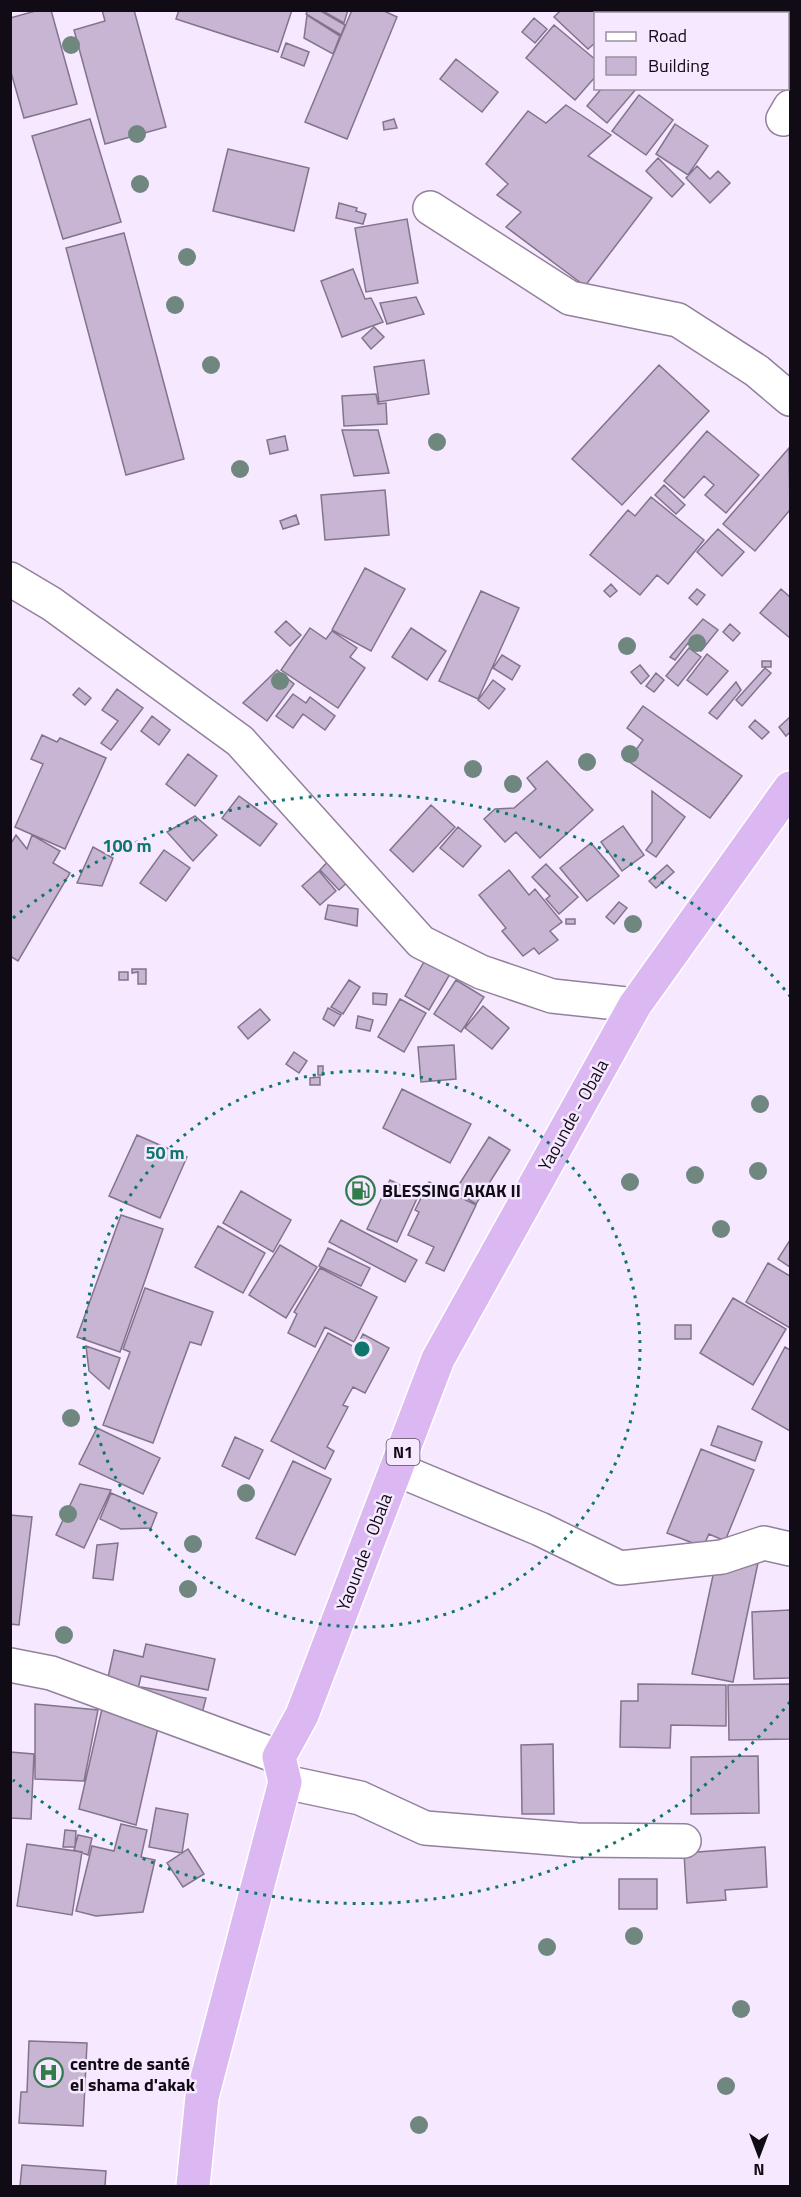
<svg xmlns="http://www.w3.org/2000/svg" width="801" height="2197" viewBox="0 0 801 2197" font-family="'Titillium Web',sans-serif">
<style>
.building{fill:#c7b5d3;stroke:#83748d;stroke-width:1.5}
.lines{fill:none;stroke-linecap:round;stroke-linejoin:round}
.minor-casing{stroke:#91819b;stroke-width:36}
.highway-casing{stroke:#fff;stroke-width:36}
.minor{stroke:#fff;stroke-width:33}
.highway{stroke:#dcb8f2;stroke-width:33}
.tree{fill:#708780}
.ring{fill:none;stroke:#0f766e;stroke-width:3;stroke-dasharray:3 6}
.labels{text-anchor:middle;dominant-baseline:central;stroke-width:5;stroke-linejoin:round;paint-order:stroke}
.shield{fill:#f5e8ff;stroke:#554d5b;stroke-width:1.5}
.shield-label{font-size:16px;font-weight:bold;fill:#110b15}
.street-label{font-size:18px;fill:#110b15;stroke:#f5e8ff}
.poi-label{font-size:18px;font-weight:bold;fill:#110b15;stroke:#f5e8ff;text-anchor:start}
.centre{fill:#0f766e;stroke:#f5e8ff;stroke-width:3}
.ring-label{font-size:18px;text-anchor:middle;font-weight:bold;fill:#0f766e;stroke:#f5e8ff;stroke-width:5;stroke-linejoin:round;paint-order:stroke}
</style>
<rect width="100%" height="100%" fill="#f5e8ff"/>
<path class="building" d="M39,10h12l26,94 -53,14 -14,-49v-51z
M102,10h32l32,117 -61,17 -31,-114 31,-9z
M179,10h113l-14,42 -102,-33z
M308,10h11l26,15 -4,10 -35,-21z
M321,10h27l-4,13z
M352,10h30l15,7 -50,122 -42,-17z
M561,10h43l3,4h-11v28l-8,7 -34,-32z
M687,10h52l-2,4h-46z
M786,11l4,3v23l-2,4z
M307,15l33,21 -7,18 -29,-16z
M534,18l13,11 -12,14 -13,-11z
M554,25l42,35v16l-21,24 -49,-42z
M286,43l23,9 -5,14 -23,-9z
M456,59l42,33 -16,20 -42,-33z
M602,88h35l-30,35 -20,-17z
M639,95l34,25 -27,35 -34,-24z
M566,105l45,30 -23,21 64,42 -67,88 -79,-59 15,-15 -24,-17 11,-11 -22,-20 42,-53 18,12z
M90,119l31,103 -58,17 -31,-103z
M394,119l3,9 -13,2 -1,-8z
M675,124l33,22 -20,29 -32,-21z
M228,149l81,19 -15,63 -81,-20z
M658,158l26,26 -12,13 -26,-26z
M697,166l13,13 8,-8 12,12 -20,20 -24,-25z
M339,203l18,5 -1,3 10,3 -3,10 -27,-6z
M407,219l11,64 -52,9 -11,-64z
M124,233l60,226 -58,16 -60,-227z
M353,269l12,30 6,-1 12,24 -41,15 -21,-56z
M416,297l8,17 -37,10 -7,-21z
M374,327l10,10 -13,12 -9,-11z
M424,360l5,34 -50,8 -5,-35z
M659,365l50,46 -87,94 -50,-46z
M376,394l2,10 8,-1 1,21 -43,2 -2,-30z
M342,430h36l11,43 -35,3z
M707,431l52,44 -33,38 -21,-18 9,-10 -10,-9 -20,22 -20,-17z
M285,436l3,14 -18,4 -3,-14z
M789,448l1,62 -35,41 -32,-27z
M664,485l21,20 -9,9 -21,-19z
M385,490l4,45 -64,5 -4,-45z
M651,497l53,43 -36,44 -11,-9 -17,20 -50,-40 38,-45 7,6z
M296,515l3,9 -16,5 -3,-8z
M718,529l26,23 -22,24 -25,-24z
M365,568l40,21 -34,62 -39,-21z
M611,584l6,7 -7,6 -6,-6z
M697,589l8,6 -8,10 -8,-7z
M781,589l9,8v41l-30,-25z
M481,591l38,17 -41,91 -39,-18z
M703,619l15,11 -17,21 -13,-8 -13,17 -5,-3z
M286,621l15,14 -11,11 -15,-14z
M730,624l10,9 -7,8 -10,-9z
M310,628l16,11 6,-8 25,17 -7,9 15,11 -27,40 -57,-38z
M411,628l35,23 -19,29 -35,-23z
M689,648l12,9 -23,29 -12,-10z
M707,654l21,17 -21,24 -20,-15z
M502,655l18,11 -8,14 -19,-12z
M762,661h9v6h-9z
M640,665l9,11 -8,8 -10,-12z
M765,668l6,5 -29,33 -6,-6z
M277,670l17,14 -27,37 -24,-18z
M656,673l8,7 -10,12 -8,-6z
M493,680l12,9 -16,20 -11,-9z
M736,682l5,8 -24,29 -8,-6z
M79,688l12,10 -6,7 -12,-10z
M117,689l26,19 -32,42 -10,-7 17,-22 -16,-11z
M293,694l13,9 4,-6 25,19 -10,14 -22,-16 -10,14 -17,-12z
M643,706l99,70 -32,42 -82,-57 15,-21 -16,-12z
M152,716l18,14 -11,15 -18,-14z
M790,717v15l-4,4 -7,-9z
M755,720l14,12 -7,7 -13,-12z
M42,735l15,7 3,-4 46,20 -41,91 -50,-22 28,-63 -12,-5z
M188,754l29,22 -22,30 -29,-22z
M547,761l46,49 -53,48 -24,-26 -11,10 -21,-23 11,-10 19,-1 22,-19 -9,-11z
M652,791l33,26 -29,40 -10,-7 6,-8z
M239,796l38,28 -17,22 -38,-28z
M431,805l24,22 -42,45 -23,-22z
M195,816l22,19 -24,26 -26,-29z
M623,826l21,29 -22,16 -21,-29z
M458,827l23,19 -18,21 -23,-19z
M16,835l11,14 5,-14 28,16 -7,12 17,10 -52,88 -8,-5v-111z
M591,843l28,33 -32,25 -27,-33z
M93,847l20,11 -11,28 -25,-3z
M164,850l26,18 -24,33 -26,-18z
M330,859l20,21 -11,10 -19,-20z
M546,864l32,33 -19,17 -13,-15 4,-3 -18,-19z
M667,865l7,7 -18,16 -7,-7z
M509,870l20,25 6,-6 27,33 -12,9 8,9 -19,14 -5,-6 -11,8 -21,-25 4,-3 -27,-33z
M319,871l17,20 -16,14 -18,-19z
M619,902l8,6 -13,16 -8,-7z
M328,905l30,4 -1,17 -32,-7z
M566,919h9v5h-9z
M425,960l25,14 -21,36 -24,-14z
M132,969h14v15h-8v-12l-6,1z
M119,972h9v8h-9z
M349,980l11,7 -17,27 -12,-7z
M456,980l28,17 -23,35 -27,-18z
M373,993l14,1 -1,11 -13,-1z
M400,999l26,14 -22,39 -26,-15z
M483,1006l26,22 -17,21 -27,-21z
M328,1008l13,7 -7,11 -11,-7z
M260,1009l10,11 -22,19 -10,-12z
M358,1016l15,4 -3,11 -14,-3z
M454,1045l2,34 -35,3 -3,-35z
M294,1052l13,9 -8,12 -13,-9z
M318,1066h5v9h-5z
M320,1077v8h-10v-7z
M402,1089l69,35 -21,39 -67,-35z
M137,1135l50,22 -27,61 -51,-22z
M489,1137l21,13 -34,54 -21,-13z
M390,1180l29,14 -22,48 -30,-13z
M429,1182l47,23 -32,66 -18,-8 8,-16 -26,-12 11,-23 -4,-2z
M241,1191l50,29 -18,32 -50,-29z
M121,1215l42,14 -43,123 -43,-15z
M341,1220l76,40 -12,22 -76,-40z
M218,1226l47,27 -22,40 -48,-26z
M790,1240v27l-12,-8z
M280,1245l37,22 -31,51 -37,-23z
M328,1248l42,20 -9,18 -42,-20z
M768,1263l22,13v52l-44,-26z
M320,1268l57,29 -23,45 -29,-15 -10,20 -27,-14 9,-19 -3,-2z
M145,1288l68,24 -12,33 -11,-3 -37,101 -50,-18 27,-73 -7,-3z
M733,1298l53,31 -33,56 -53,-32z
M675,1325h16v14h-16z
M328,1333l28,15 7,-14 26,14 -24,45 -12,-6 -10,18 5,2 -21,40 7,4 -9,18 -54,-28z
M86,1346l34,12 -11,31 -20,-18z
M785,1347l5,3v81l-38,-22z
M718,1426l44,16 -7,19 -44,-16z
M97,1428l63,30 -17,36 -64,-30z
M235,1437l28,13 -14,29 -27,-13z
M701,1449l53,21 -29,71 -16,-7 -6,13 -36,-14z
M293,1461l38,18 -36,76 -39,-17z
M80,1484l31,6 -27,58 -28,-13z
M111,1493l46,20 -6,15 -30,1 -21,-10z
M10,1515l22,2 -13,108 -9,-1z
M118,1543l-5,37 -20,-2 4,-33z
M759,1558l-26,124 -41,-8 23,-108z
M790,1610v68l-36,1 -2,-67z
M146,1644l69,15 -7,31 -67,-14 -3,13 -31,-7 7,-32 29,7z
M638,1684l88,1v41l-55,-1 -1,23 -50,-1 1,-46h17z
M790,1684v55l-61,1 -1,-55z
M141,1687l65,11 -5,19 -63,-22z
M104,1700l56,19 -24,106 -57,-16z
M35,1704l63,6 -14,71 -49,-2z
M553,1744l1,70h-32l-1,-69z
M10,1752l24,2 -3,65 -21,-1z
M758,1756l1,57 -68,1v-57z
M156,1808l32,6 -6,39 -33,-6z
M121,1824l26,6 -6,27 14,3 -12,52 -47,4 -20,-5 16,-65 22,5z
M65,1830l11,1 -1,16h-12z
M78,1835l14,3 -4,17 -14,-5z
M27,1844l55,8 -10,63 -55,-9z
M765,1847l2,40 -42,3 1,10 -39,3 -3,-50z
M188,1849l16,25 -21,13 -16,-24z
M619,1879h38v30h-38z
M29,2041l58,2 -4,83 -64,-3 2,-31h6z
M22,2165l84,6 -1,15h-85z"/>
<g class="lines">
<defs>
<path id="minor" d="M783,119l7,-12
M430,208l140,90 108,22 79,51 33,28
M10,579l42,25 188,137 181,201 60,30 71,24 83,9
M396,1469l144,60 80,39 102,-11 42,-14 26,6
M10,1665l41,8 228,84
M285,1782l75,16 65,30 152,12 107,1"/>
<path id="highway" d="M193,2186l9,-89 83,-315 -6,-25 23,-42 136,-356 197,-354 155,-217"/>
</defs>
<use href="#minor" class="minor-casing"/>
<use href="#highway" class="highway-casing"/>
<use href="#minor" class="minor"/>
<use href="#highway" class="highway"/>
</g>
<g class="tree">
<circle cx="71" cy="45" r="9"/>
<circle cx="137" cy="134" r="9"/>
<circle cx="140" cy="184" r="9"/>
<circle cx="187" cy="257" r="9"/>
<circle cx="175" cy="305" r="9"/>
<circle cx="211" cy="365" r="9"/>
<circle cx="437" cy="442" r="9"/>
<circle cx="240" cy="469" r="9"/>
<circle cx="697" cy="643" r="9"/>
<circle cx="627" cy="646" r="9"/>
<circle cx="280" cy="681" r="9"/>
<circle cx="630" cy="754" r="9"/>
<circle cx="587" cy="762" r="9"/>
<circle cx="473" cy="769" r="9"/>
<circle cx="513" cy="784" r="9"/>
<circle cx="633" cy="924" r="9"/>
<circle cx="760" cy="1104" r="9"/>
<circle cx="758" cy="1171" r="9"/>
<circle cx="695" cy="1175" r="9"/>
<circle cx="630" cy="1182" r="9"/>
<circle cx="721" cy="1229" r="9"/>
<circle cx="71" cy="1418" r="9"/>
<circle cx="246" cy="1493" r="9"/>
<circle cx="68" cy="1514" r="9"/>
<circle cx="193" cy="1544" r="9"/>
<circle cx="188" cy="1589" r="9"/>
<circle cx="64" cy="1635" r="9"/>
<circle cx="634" cy="1936" r="9"/>
<circle cx="547" cy="1947" r="9"/>
<circle cx="741" cy="2009" r="9"/>
<circle cx="726" cy="2086" r="9"/>
<circle cx="419" cy="2125" r="9"/>
</g>
<g class="ring">
<circle cx="362" cy="1349" r="278"/>
<path d="M790 1702A555 555 0 0 1 13 1780M13 918A555 555 0 0 1 790 996"/>
</g>
<defs>
<symbol id="fuel-ring" viewBox="-11 -11 22 22"><circle r="9.5" fill="#f5e8ff" stroke="#317c4b" stroke-width="1.5"/><path d="M-5.5-6h7V0h2V4h1.3V-2.5L3-4.5l.8-.8L6-3V5H2.5V1h-1V6h-7ZM-4.2-4.7v3.2H.2V-4.7Z" fill="#317c4b"/></symbol>
<symbol id="hospital-ring" viewBox="-11 -11 22 22"><circle r="9.5" fill="#f5e8ff" stroke="#317c4b" stroke-width="1.5"/><path d="M-5-5h3v3.5h4V-5h3V5h-3V1.5h-4V5h-3Z" fill="#317c4b"/></symbol>
</defs>
<g fill-rule="evenodd">
<use href="#fuel-ring" x="344" y="1174" width="33" height="33"/>
<use href="#hospital-ring" x="32" y="2056" width="33" height="33"/>
</g>
<g class="labels">
<rect class="shield" x="386.5" y="1439" width="33" height="26" rx="4.5"/>
<g class="shield-label">
<text x="403" y="1452">N1</text>
</g>
<g class="street-label">
<text transform="translate(573 1115) rotate(-61)">Yaounde - Obala</text>
<text transform="translate(364 1552) rotate(-69)">Yaounde - Obala</text>
</g>
<g class="poi-label">
<text x="382" y="1190">BLESSING AKAK II</text>
<text x="70" y="2063">centre de santé<tspan x="70" dy="21">el shama d'akak</tspan></text>
</g>
</g>
<circle cx="362" cy="1349" r="9" class="centre"/>
<g class="ring-label">
<text x="127" y="852">100 m</text>
<text x="165" y="1159">50 m</text>
</g>
<rect width="801" height="2197" fill="none" stroke="#110b15" stroke-width="24"/>
<rect x="594" y="12" width="195" height="78" fill="#f5e8ff" stroke="#9a90a1" stroke-width="1.5"/>
<rect x="606" y="32" width="30" height="9" fill="#ffffff" stroke="#9a90a1" stroke-width="1.5"/>
<text x="648" y="42" font-size="18" fill="#110b15">Road</text>
<rect x="606" y="57" width="30" height="18" fill="#c7b5d3" stroke="#9a90a1" stroke-width="1.5"/>
<text x="648" y="72" font-size="18" fill="#110b15">Building</text>
<g transform="translate(759 2155) rotate(180)" stroke="#f5e8ff" stroke-width="4.5" paint-order="stroke">
<path d="M0-4.5L10 22L0 15L-10 22Z" fill="#110b15"/>
<text y="-9" font-size="16" font-weight="bold" text-anchor="middle" fill="#110b15">N</text>
</g>
</svg>
